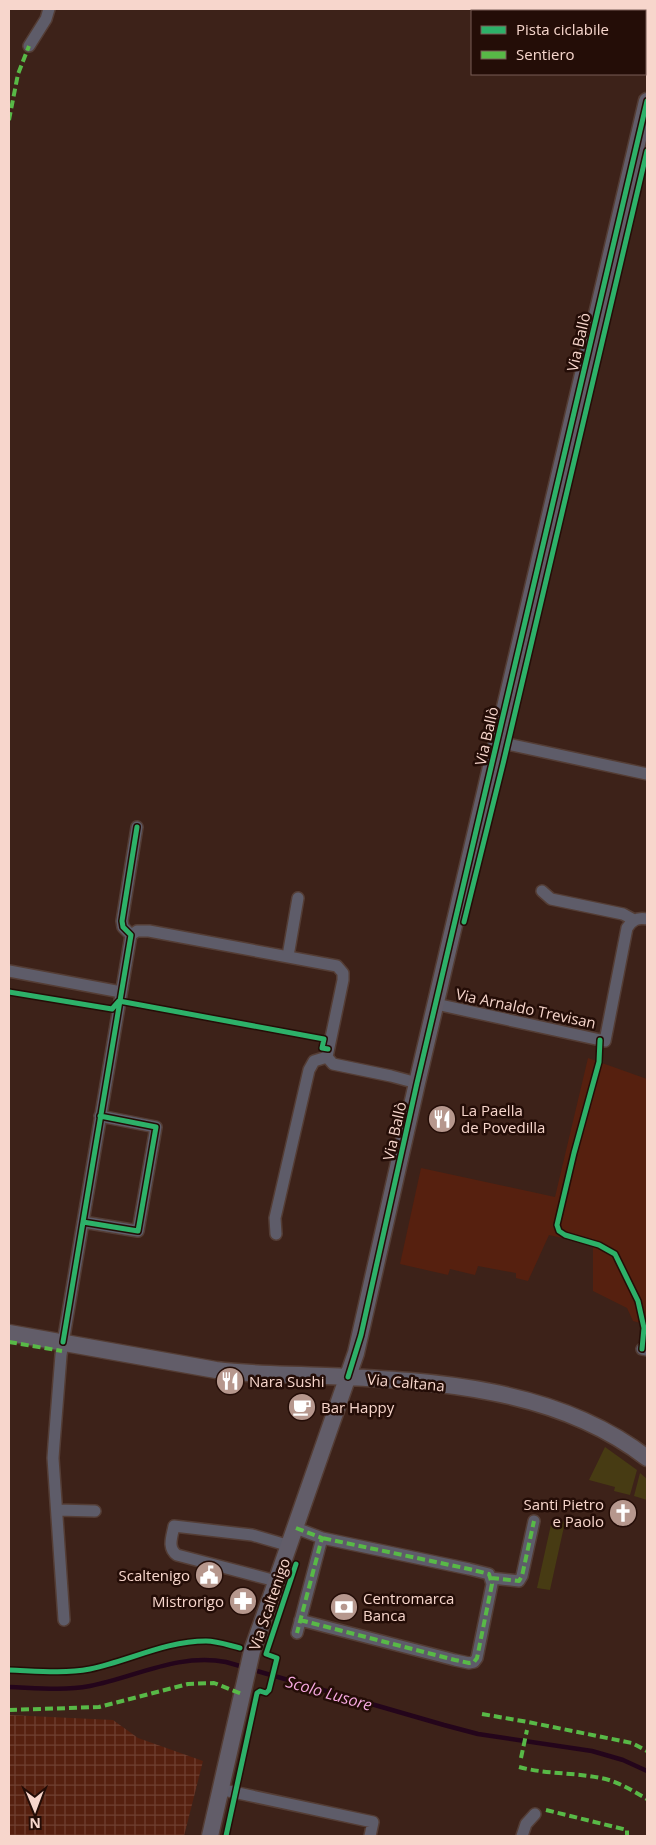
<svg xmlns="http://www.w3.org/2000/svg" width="656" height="1845" viewBox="0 0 656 1845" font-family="'Open Sans',sans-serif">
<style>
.built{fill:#56200f}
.industrial{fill:url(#industrial-grid)}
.grass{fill:#473b13}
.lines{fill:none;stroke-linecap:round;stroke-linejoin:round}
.stream{stroke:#24051b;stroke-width:4.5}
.minor-casing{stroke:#543d35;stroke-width:14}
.secondary-casing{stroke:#543d35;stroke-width:19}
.minor{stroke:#5e5c69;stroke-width:11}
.secondary{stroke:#625d69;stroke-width:16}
.quiet{stroke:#58b947;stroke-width:4;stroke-dasharray:8 4;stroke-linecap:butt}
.cycleway-casing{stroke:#240d07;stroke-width:8}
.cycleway{stroke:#2db169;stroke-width:5}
.labels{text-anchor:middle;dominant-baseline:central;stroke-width:5;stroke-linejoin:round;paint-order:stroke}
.street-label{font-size:15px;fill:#f7d6cc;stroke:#240d07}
.poi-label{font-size:15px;fill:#f7d6cc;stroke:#240d07;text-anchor:start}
.water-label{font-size:16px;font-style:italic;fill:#f7a8e1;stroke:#240d07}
</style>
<defs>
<pattern id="industrial-grid" width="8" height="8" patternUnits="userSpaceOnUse" patternTransform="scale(1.25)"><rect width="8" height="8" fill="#56200f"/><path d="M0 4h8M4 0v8" fill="none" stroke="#6f4031"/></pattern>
</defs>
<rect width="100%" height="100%" fill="#3d2219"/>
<path class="built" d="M588,1058l59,21v246l-14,-4 -6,-13 -34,-17v-46l-44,-10 -21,46 -12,-3v-5l-38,-7 -3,9 -25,-6 -2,6 -48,-11 21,-96 134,29z"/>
<path class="industrial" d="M9,1715l104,5 25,18 65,23 -19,75h-175z"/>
<path class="grass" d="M605,1447l32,23 -7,25 -16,-4 1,-4 -26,-7z
M640,1473l7,6v21l-13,-4z
M552,1520l13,2 -15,68 -13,-2z"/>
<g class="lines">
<path class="stream" d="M9,1687c27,1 54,4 81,-1 46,-9 88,-33 136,-24l218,63 34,9 114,17 31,9 24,11"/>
<defs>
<path id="minor" d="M29,46l17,-27 3,-10
M498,742l149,32
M542,891l9,8 72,15 11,6
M131,935l6,-4h12l188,35 6,7v7l-16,77
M288,956l10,-58
M9,971l112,21
M436,1004l169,37 22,-113c5,-8 11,-11 20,-9
M327,1057l6,7 58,12 26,7
M100,1116l56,11 -18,104 -55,-9 48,-287 -8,-8 -1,-6 15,-94
M276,1234l-1,-16 34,-148 5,-9 13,-4
M642,1349l5,1
M57,1510l38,1
M296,1528l26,10 -25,95
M491,1578l28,3 3,-5 12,-55
M276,1581l-99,-26c-10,-7 -5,-18 -3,-29l78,9 38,11
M64,1620l-11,-162 1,-14 7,-89 22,-133
M300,1620l155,40 14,3 5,-1 3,-4 15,-74 -3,-10 -20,-5 -147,-31
M219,1789l154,33 -3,14
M522,1836l4,-12 9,-10"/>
<path id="secondary" d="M9,1333l207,37c37,5 73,4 110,6 110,5 231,12 321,82
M210,1836l42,-185 104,-298 61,-270 230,-982"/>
</defs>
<use href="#minor" class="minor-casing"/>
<use href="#secondary" class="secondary-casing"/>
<use href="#minor" class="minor"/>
<use href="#secondary" class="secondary"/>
<path class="quiet" d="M9,120l9,-46 11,-28
M9,1342l53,9
M296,1528l26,10 -25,95
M491,1578l28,3 3,-5 12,-55
M300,1620l155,40 14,3 5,-1 3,-4 15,-74 -3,-10 -20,-5 -147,-31
M9,1710l90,-3 89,-23 26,-1 28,11
M482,1714l46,8 104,21 15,8
M521,1758l6,-28
M519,1767c30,8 61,5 90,13 13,4 26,12 38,19
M546,1810l81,20v6"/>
<defs>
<path id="cycleway" d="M464,922l39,-158 144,-613
M9,992l103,17 7,-8 205,38 -2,9 6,1
M600,1040l-1,22 -25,91 -17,72 2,6 6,4 34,10 16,9 23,47 6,27 -2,21
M100,1116l56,11 -18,104 -55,-9 48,-287 -8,-8 -1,-6 15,-94
M63,1342l20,-120
M348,1377l13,-42 56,-252 230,-982
M9,1670c27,1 54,4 81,-1 39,-8 75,-28 116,-28 11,0 22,4 34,7
M226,1836l31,-143 3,-2 6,2 3,-3 8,-32 -11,-4 30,-90"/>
</defs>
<use href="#cycleway" class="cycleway-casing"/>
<use href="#cycleway" class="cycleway"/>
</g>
<defs>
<symbol id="restaurant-disc" viewBox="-11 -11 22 22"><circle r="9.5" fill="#b6978d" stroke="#240d07"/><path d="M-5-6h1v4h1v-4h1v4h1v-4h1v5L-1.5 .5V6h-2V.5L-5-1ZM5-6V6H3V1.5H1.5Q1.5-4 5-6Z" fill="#fff"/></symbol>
<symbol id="cafe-disc" viewBox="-11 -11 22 22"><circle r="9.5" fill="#b6978d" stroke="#240d07"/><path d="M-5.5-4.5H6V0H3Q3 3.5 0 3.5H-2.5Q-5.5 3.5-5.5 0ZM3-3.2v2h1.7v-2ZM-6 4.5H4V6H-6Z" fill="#fff"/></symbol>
<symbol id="church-disc" viewBox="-11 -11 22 22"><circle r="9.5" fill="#b6978d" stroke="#240d07"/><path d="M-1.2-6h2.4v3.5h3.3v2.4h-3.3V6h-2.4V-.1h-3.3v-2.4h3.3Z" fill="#fff"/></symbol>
<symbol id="civic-disc" viewBox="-11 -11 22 22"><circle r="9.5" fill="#b6978d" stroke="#240d07"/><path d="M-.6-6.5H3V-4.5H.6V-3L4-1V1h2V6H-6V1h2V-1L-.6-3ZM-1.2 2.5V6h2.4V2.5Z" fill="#fff"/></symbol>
<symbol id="pharmacy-disc" viewBox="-11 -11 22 22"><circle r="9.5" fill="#b6978d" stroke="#240d07"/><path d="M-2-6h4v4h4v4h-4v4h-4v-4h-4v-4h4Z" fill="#fff"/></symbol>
<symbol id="bank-disc" viewBox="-11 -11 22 22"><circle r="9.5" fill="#b6978d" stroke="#240d07"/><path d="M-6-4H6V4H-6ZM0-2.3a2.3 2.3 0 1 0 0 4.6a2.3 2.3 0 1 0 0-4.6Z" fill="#fff"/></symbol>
</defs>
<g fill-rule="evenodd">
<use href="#restaurant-disc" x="426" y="1103" width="32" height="32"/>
<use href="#restaurant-disc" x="214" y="1365" width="32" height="32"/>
<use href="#cafe-disc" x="286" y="1391" width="32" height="32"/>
<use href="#church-disc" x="607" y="1497" width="32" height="32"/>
<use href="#civic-disc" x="193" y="1559" width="32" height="32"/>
<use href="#pharmacy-disc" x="227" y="1585" width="32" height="32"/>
<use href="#bank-disc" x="328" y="1591" width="32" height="32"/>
</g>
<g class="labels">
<g class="street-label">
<text transform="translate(578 342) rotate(-77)">Via Ballò</text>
<text transform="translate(486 736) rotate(-77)">Via Ballò</text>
<text transform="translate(526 1008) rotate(12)">Via Arnaldo Trevisan</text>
<text transform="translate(394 1131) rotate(-77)">Via Ballò</text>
<text transform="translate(406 1382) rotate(5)">Via Caltana</text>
<text transform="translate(269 1604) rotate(-71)">Via Scaltenigo</text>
</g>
<g class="poi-label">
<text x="461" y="1110">La Paella<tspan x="461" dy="17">de Povedilla</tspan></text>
<text x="249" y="1381">Nara Sushi</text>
<text x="321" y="1407">Bar Happy</text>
<text x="604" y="1504" text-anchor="end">Santi Pietro<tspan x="604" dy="17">e Paolo</tspan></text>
<text x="190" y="1575" text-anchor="end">Scaltenigo</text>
<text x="363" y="1598">Centromarca<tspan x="363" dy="17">Banca</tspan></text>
<text x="224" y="1601" text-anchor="end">Mistrorigo</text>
</g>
<g class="water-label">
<text transform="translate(329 1693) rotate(16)">Scolo Lusore</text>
</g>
</g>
<rect width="656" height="1845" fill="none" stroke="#f7d6cc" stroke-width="20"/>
<rect x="471" y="10" width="175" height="65" fill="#240d07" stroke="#785d56"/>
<rect x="481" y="26" width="25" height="8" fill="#2db169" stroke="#785d56"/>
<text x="516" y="35" font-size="15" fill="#f7d6cc">Pista ciclabile</text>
<rect x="481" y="51" width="25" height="8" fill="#58b947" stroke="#785d56"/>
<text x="516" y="60" font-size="15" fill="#f7d6cc">Sentiero</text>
<g transform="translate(35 1810) rotate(179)" stroke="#240d07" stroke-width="4" paint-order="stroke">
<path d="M0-4L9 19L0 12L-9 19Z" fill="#f7d6cc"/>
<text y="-8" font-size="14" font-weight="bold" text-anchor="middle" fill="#f7d6cc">N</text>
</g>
</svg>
